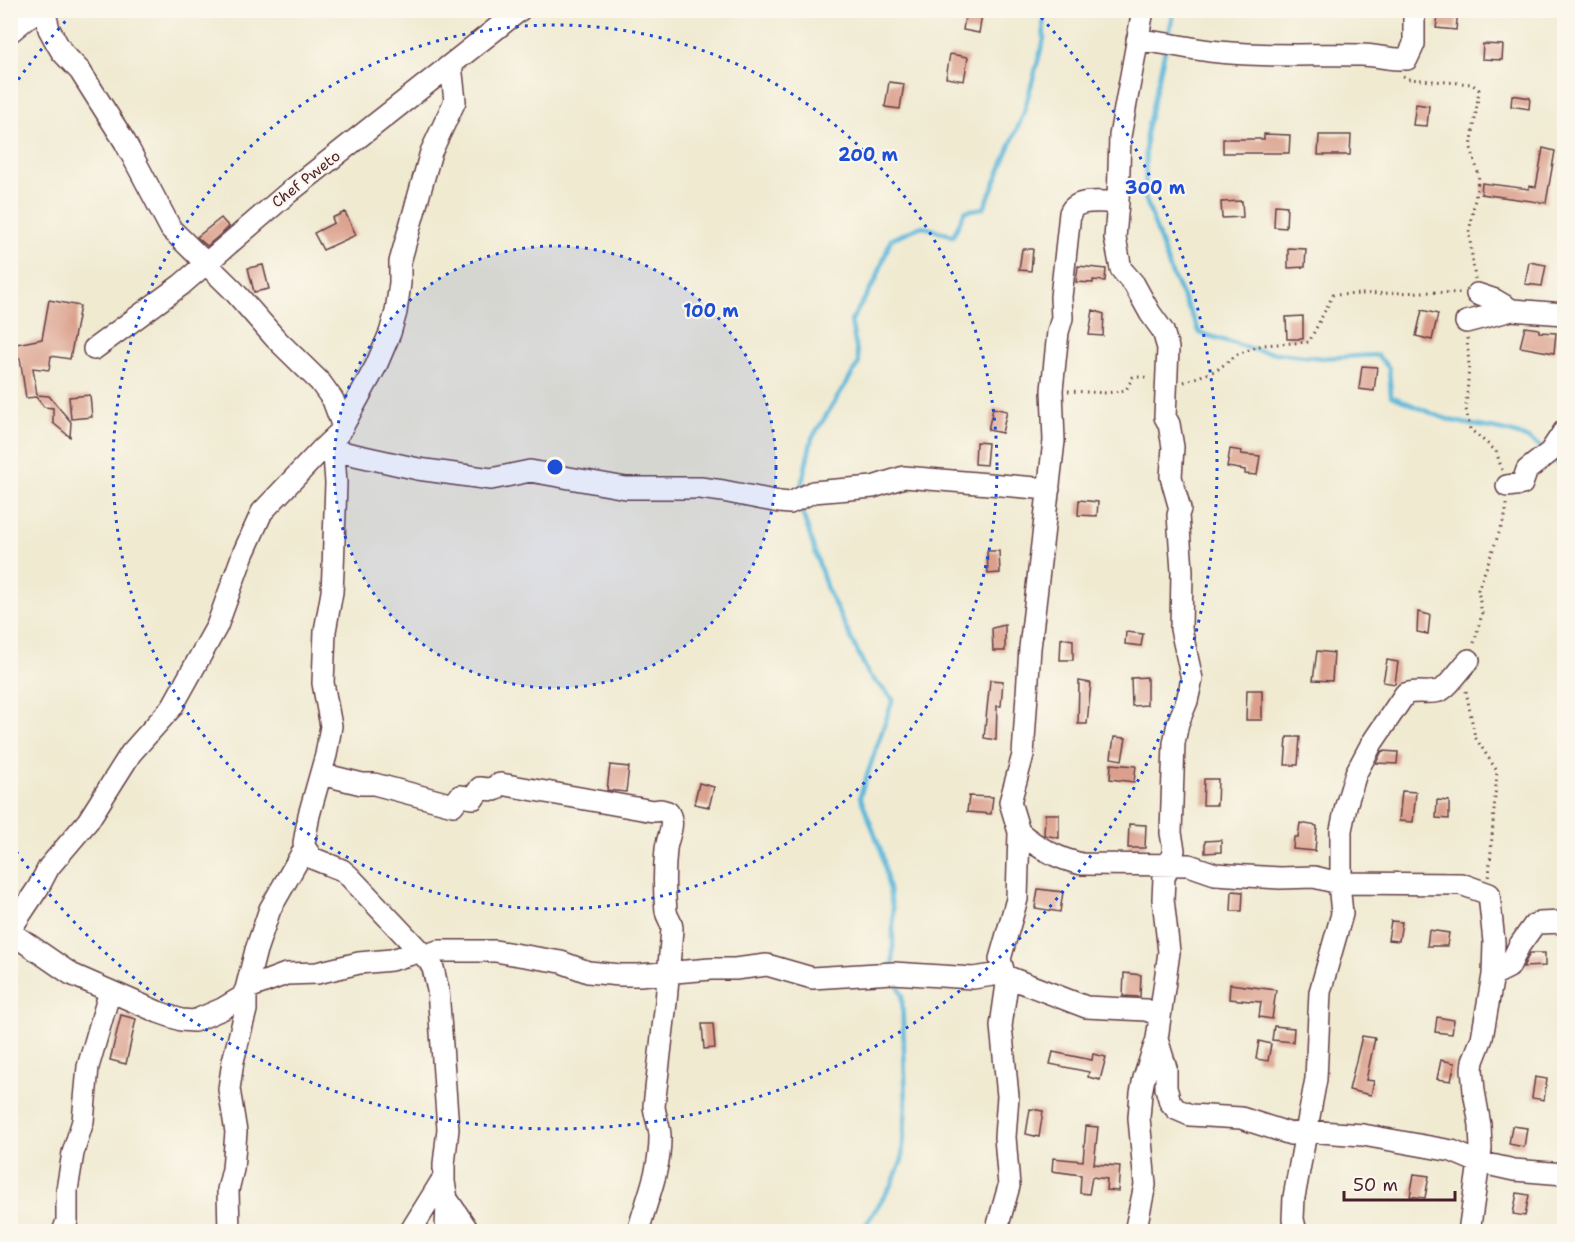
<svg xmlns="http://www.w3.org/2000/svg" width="1575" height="1242" viewBox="0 0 1575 1242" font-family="'Shantell Sans',sans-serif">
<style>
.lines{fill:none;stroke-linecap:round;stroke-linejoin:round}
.stream{stroke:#5bb7d9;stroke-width:4.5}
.building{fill:#dba08d}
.minor-casing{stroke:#633d44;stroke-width:24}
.path{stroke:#633d44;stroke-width:3;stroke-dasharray:1.5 4.5;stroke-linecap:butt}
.minor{stroke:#fff;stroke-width:21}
.ring{fill:none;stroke:#1d4ed8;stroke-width:3;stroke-dasharray:3 6}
.labels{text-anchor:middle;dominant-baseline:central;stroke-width:4.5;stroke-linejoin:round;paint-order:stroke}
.street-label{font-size:15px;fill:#4a1f2b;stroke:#fbf7ec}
.centre{fill:#1d4ed8;stroke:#fbf7ec;stroke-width:3}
.ring-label{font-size:18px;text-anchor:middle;font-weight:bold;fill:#1d4ed8;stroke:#fbf7ec;stroke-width:4.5;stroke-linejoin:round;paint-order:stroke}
</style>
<rect width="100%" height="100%" fill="#fbf7ec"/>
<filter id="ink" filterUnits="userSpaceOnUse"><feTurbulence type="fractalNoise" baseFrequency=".0167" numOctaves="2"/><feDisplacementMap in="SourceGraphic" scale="12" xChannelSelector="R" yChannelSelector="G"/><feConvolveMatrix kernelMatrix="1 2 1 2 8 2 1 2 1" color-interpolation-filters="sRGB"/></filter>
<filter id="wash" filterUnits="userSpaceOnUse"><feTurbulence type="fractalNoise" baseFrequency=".008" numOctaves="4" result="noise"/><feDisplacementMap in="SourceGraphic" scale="24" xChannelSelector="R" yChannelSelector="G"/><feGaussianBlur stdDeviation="1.35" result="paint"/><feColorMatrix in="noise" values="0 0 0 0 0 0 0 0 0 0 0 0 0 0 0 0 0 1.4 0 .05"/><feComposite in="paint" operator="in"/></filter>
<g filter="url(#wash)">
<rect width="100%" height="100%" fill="#f0ead1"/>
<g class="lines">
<path class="stream" d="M1168,39l6,-29
M1165,50l-19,84 -1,63 26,75 29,61 59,18 63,7 55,-3 12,13 2,28c19,7 37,17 56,23 30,10 71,7 96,30
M1551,457l13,13
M800,491l12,-53 47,-75 -8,-42 25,-41 15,-41 31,-13 31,10 12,-25 19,-3 39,-93 21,-76 -1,-29
M800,505l27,84 42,86 24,24 -33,97 22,57 11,58v55
M861,1232l31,-48 10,-24 4,-55 -4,-110 -6,-15"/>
</g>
<g id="blocks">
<path class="building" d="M1439,10h19l-2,20 -20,-2z
M966,11l16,3 -3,19 -16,-3z
M1483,44l20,1 -1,15 -20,-1z
M950,54l18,3 -4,24 -18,-3z
M889,82l15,2 -4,25 -15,-2z
M1512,95l18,3 -1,11 -18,-3z
M1416,104l13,2 -2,20 -14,-1z
M1264,134l26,1 -1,18h-66v-14h41z
M1319,135h32l-1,20h-32z
M1543,148l12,3 -9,52 -65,-9 1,-11 47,6v-3l7,1z
M1242,201l1,16 -21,1 -1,-16z
M1275,205l12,1 -1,22 -12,-1z
M345,212l11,23 -33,15 -9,-17 20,-10 -2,-5z
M221,218l8,9 -22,19 -10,-9z
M1288,248l18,1 -1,18 -17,1z
M1022,249h11l-2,22 -12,-1z
M1529,262l17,3 -4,21 -17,-2z
M263,265l6,24 -15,3 -6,-24z
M1078,266l28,3 -1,12 -12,-1v3l-17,-1z
M49,300l31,6 -10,53 -19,-3 -2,14 -16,-2 4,27 12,1 22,26 -1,15 -17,-14v-15l-9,-1 -8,-10 -10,1 -6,-40 -7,1 -2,-14 31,-6z
M1093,310l11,4 -1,22 -14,-1z
M1422,310l16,4 -6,26 -16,-4z
M1303,316v23h-16l-1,-22z
M1525,327l14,2v3l17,1 -2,20 -34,-6z
M1362,366l15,1 -3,24 -15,-2z
M90,395l2,22 -21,2 -2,-22z
M993,408l14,3 -5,22 -14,-3z
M976,442l12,1 -2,22 -11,-1z
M1230,449l12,2 -1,3 19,2 -3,19 -12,-1v-4l-18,-3z
M1079,500l19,2 -1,14 -19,-1z
M987,551h12l1,22 -12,1z
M1418,612l12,3 -2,19 -11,-2z
M1005,625v26h-12l-1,-23z
M1126,632l17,2 -2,12 -16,-2z
M1061,638l12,2v20h-13z
M1317,651l17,2 -2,28 -19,-1z
M1387,660l11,2 -3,22 -12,-2z
M1147,677v28l-15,1 -1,-28z
M990,680l13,1 -2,25h-4l-1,34 -12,-2z
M1079,681l12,2 -4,41h-9z
M1247,690h15v30h-16z
M1114,737l12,1 -4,22 -11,-2z
M1287,737h13l-2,28h-13z
M1382,751l16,1 -1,12 -21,-1z
M1111,764l25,2 -2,16 -24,-3z
M610,765l19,2 -3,25 -19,-2z
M1204,779h14l-1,26h-14z
M699,783l15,4 -5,20 -15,-3z
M1402,791l14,1 -3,30 -14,-1z
M969,796l24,1 -2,17 -24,-2z
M1437,800l12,1v18l-13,-1z
M1045,814h14v24l-15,-3z
M1300,823l17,3 -2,25 -22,-2 1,-12h4z
M1129,824l17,1 -1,23h-17z
M1221,840v12l-16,1v-12z
M1038,889l25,3 -3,20 -25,-4z
M1232,891l11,1 -1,19h-11z
M1391,921l11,1 -3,19 -11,-1z
M1429,930l20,3 -2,13h-20z
M1530,953h15v13l-22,1z
M1124,973l17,2 -1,22 -17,-1z
M1230,984l46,6 -4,29 -13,-2 2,-15 -32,-3z
M121,1015l15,4 -10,45 -16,-4z
M1437,1017l17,3 -2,14 -17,-2z
M702,1024h11l2,24 -11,1z
M1274,1026l20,2 -1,14 -21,-2z
M1362,1036l13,2 -9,42 8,1 -3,14 -22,-5z
M1259,1041l12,3 -3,17 -12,-2z
M1053,1052l39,8 1,-6 13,3 -6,23 -12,-3 1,-5 -39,-8z
M1441,1060l14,3 -4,18 -14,-2z
M1535,1077l12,2 -3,21 -12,-2z
M1030,1109l13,2 -4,26 -13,-3z
M1086,1126l12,1 -4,37 26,2 -2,25 -12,-1 1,-11 -15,-2 -3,17 -9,-1 1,-18 -29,-4 1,-13 30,3z
M1512,1126l15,2 -3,19 -15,-3z
M1414,1174l15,2 -4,22 -15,-2z
M1517,1193l12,2 -4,21 -12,-2z"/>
</g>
</g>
<g filter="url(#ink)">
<use href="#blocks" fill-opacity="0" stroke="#633d44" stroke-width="1.5"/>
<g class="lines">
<defs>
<path id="minor" d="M44,10l5,19 7,13 6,10 18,19 45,71 46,87 62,61 43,49 44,43 13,18 10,27
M10,32l27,-22
M1137,40c25,2 49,8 73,11 49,6 101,3 151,4 15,0 30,5 46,4l7,-15v-34
M1118,202l-3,36 6,31 13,15 16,29 13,18 5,17 -3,69 4,7 4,23 -2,30 9,32 -2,6 4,56 -1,58 11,50 -5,22 -9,22 -4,20 -3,90 3,17 -10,28 -1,21 6,53 -12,87 -13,39 -3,15 -2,25 6,67 -10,47
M1477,294l18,6 17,10
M1466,322l46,-12 52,4
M94,349l87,-64 107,-92 232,-183
M333,440l3,43 -3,87 -1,22 -7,39 -2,52 8,43 -5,29 -17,60 -5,28 1,5 7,10 30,12 7,6 80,85 4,7 5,22 10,139 -4,35v18l3,17 22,33
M335,453h11l72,16 73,10 39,-8 96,17h74l23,3 56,11 11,1 23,-11 60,-5 31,-10 145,12
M1507,486l15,-2 5,-14 23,-18 14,-21
M321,774l41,10h12l79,21 7,-9 14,2 6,-10 15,2 2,-5 4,-1 152,27 8,-1 7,2c8,13 0,22 -2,37 -2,20 -2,42 0,62 1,8 6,10 6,18l-6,73 -12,104c1,12 7,22 6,33 0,32 -14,62 -22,93
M1019,832c19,16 39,27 63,32l107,1 26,9 65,4 34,-1 25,6 122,1 28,10 5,48 -1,33 -11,63 -9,23 -1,8 2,22 6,34 1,24 -12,83
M10,930l28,-42 11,-21 39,-46 43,-68 41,-46 45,-81 26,-72 19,-42 59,-62 18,-17 37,-67 14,-33 6,-21 4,-29v-21l31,-110 24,-51 -4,-36
M10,932l61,42 87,38 23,8 13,1 28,-12 20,-12 4,-8 40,-15 31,-1 42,-10 32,-3 28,-8
M424,956l14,-5h57l66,11 27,10 32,3h19l72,-6h24l32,-4 45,13 81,-5 80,5 27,-4 86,33 60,3 8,3 5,5
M1493,975l16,-8 10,-21 15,-21 5,-2 25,-1
M1157,1039l9,29v20l4,14 6,7 14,6 51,3 50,16 15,-3 57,4 89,16 26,11 36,8 50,4
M63,1232l4,-11v-31l6,-37 10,-32 5,-54 22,-76
M229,1232l-1,-42 5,-21 3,-37 -7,-43 4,-28 13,-51v-21l10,-39 14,-41 35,-61
M410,1232l34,-55
M446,1232l1,-33
M996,1232l13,-46 -4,-49 3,-41 -7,-70 6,-42 -7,-25 17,-60 2,-67 -9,-30 13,-47 7,-107 24,-207 -2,-51 6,-58 4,-14 -1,-21 9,-84c6,-16 33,-10 48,-11l2,-66 23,-126
M1296,1232l-3,-13 1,-22 22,-118 4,-87 22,-78 -3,-31 2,-11v-42l5,-24 10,-33 16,-30 33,-49c11,-4 23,0 34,-3 7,-1 23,-24 30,-31"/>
</defs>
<use href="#minor" class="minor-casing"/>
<path class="path" d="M1403,76l5,3 64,5 7,6 -8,58 8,28 -10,57 6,46
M1467,338l2,28 -3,43 4,20 26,22 6,19
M1184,382l33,-12 21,-16 24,-9 47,-3 24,-47 91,-3 36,1
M1068,391l39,2 19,-3 7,-13h16
M1474,643l8,-29 -4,-24 28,-76v-11
M1466,691l9,46 22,34 -8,106"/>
<use href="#minor" class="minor"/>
</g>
</g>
<circle cx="555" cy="467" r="221" fill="#1d4ed8" fill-opacity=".12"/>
<g class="ring">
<circle cx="555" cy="467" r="221"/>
<circle cx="555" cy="467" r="442"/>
<path d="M13 87A662 662 0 0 1 75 11M1035 11A662 662 0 1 1 13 847"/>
</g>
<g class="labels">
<g class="street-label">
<text transform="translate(306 179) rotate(-38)">Chef Pweto</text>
</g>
</g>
<circle cx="555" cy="467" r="9" class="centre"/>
<g class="ring-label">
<text x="868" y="161">200 m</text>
<text x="1155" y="194">300 m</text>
<text x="711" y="317">100 m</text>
</g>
<rect width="1575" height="1242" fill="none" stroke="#fbf7ec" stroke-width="36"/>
<path d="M1344 1191v9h111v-9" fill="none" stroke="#4a1f2b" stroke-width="3"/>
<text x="1353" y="1191" font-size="18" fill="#4a1f2b" stroke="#fbf7ec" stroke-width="4.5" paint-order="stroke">50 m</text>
</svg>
